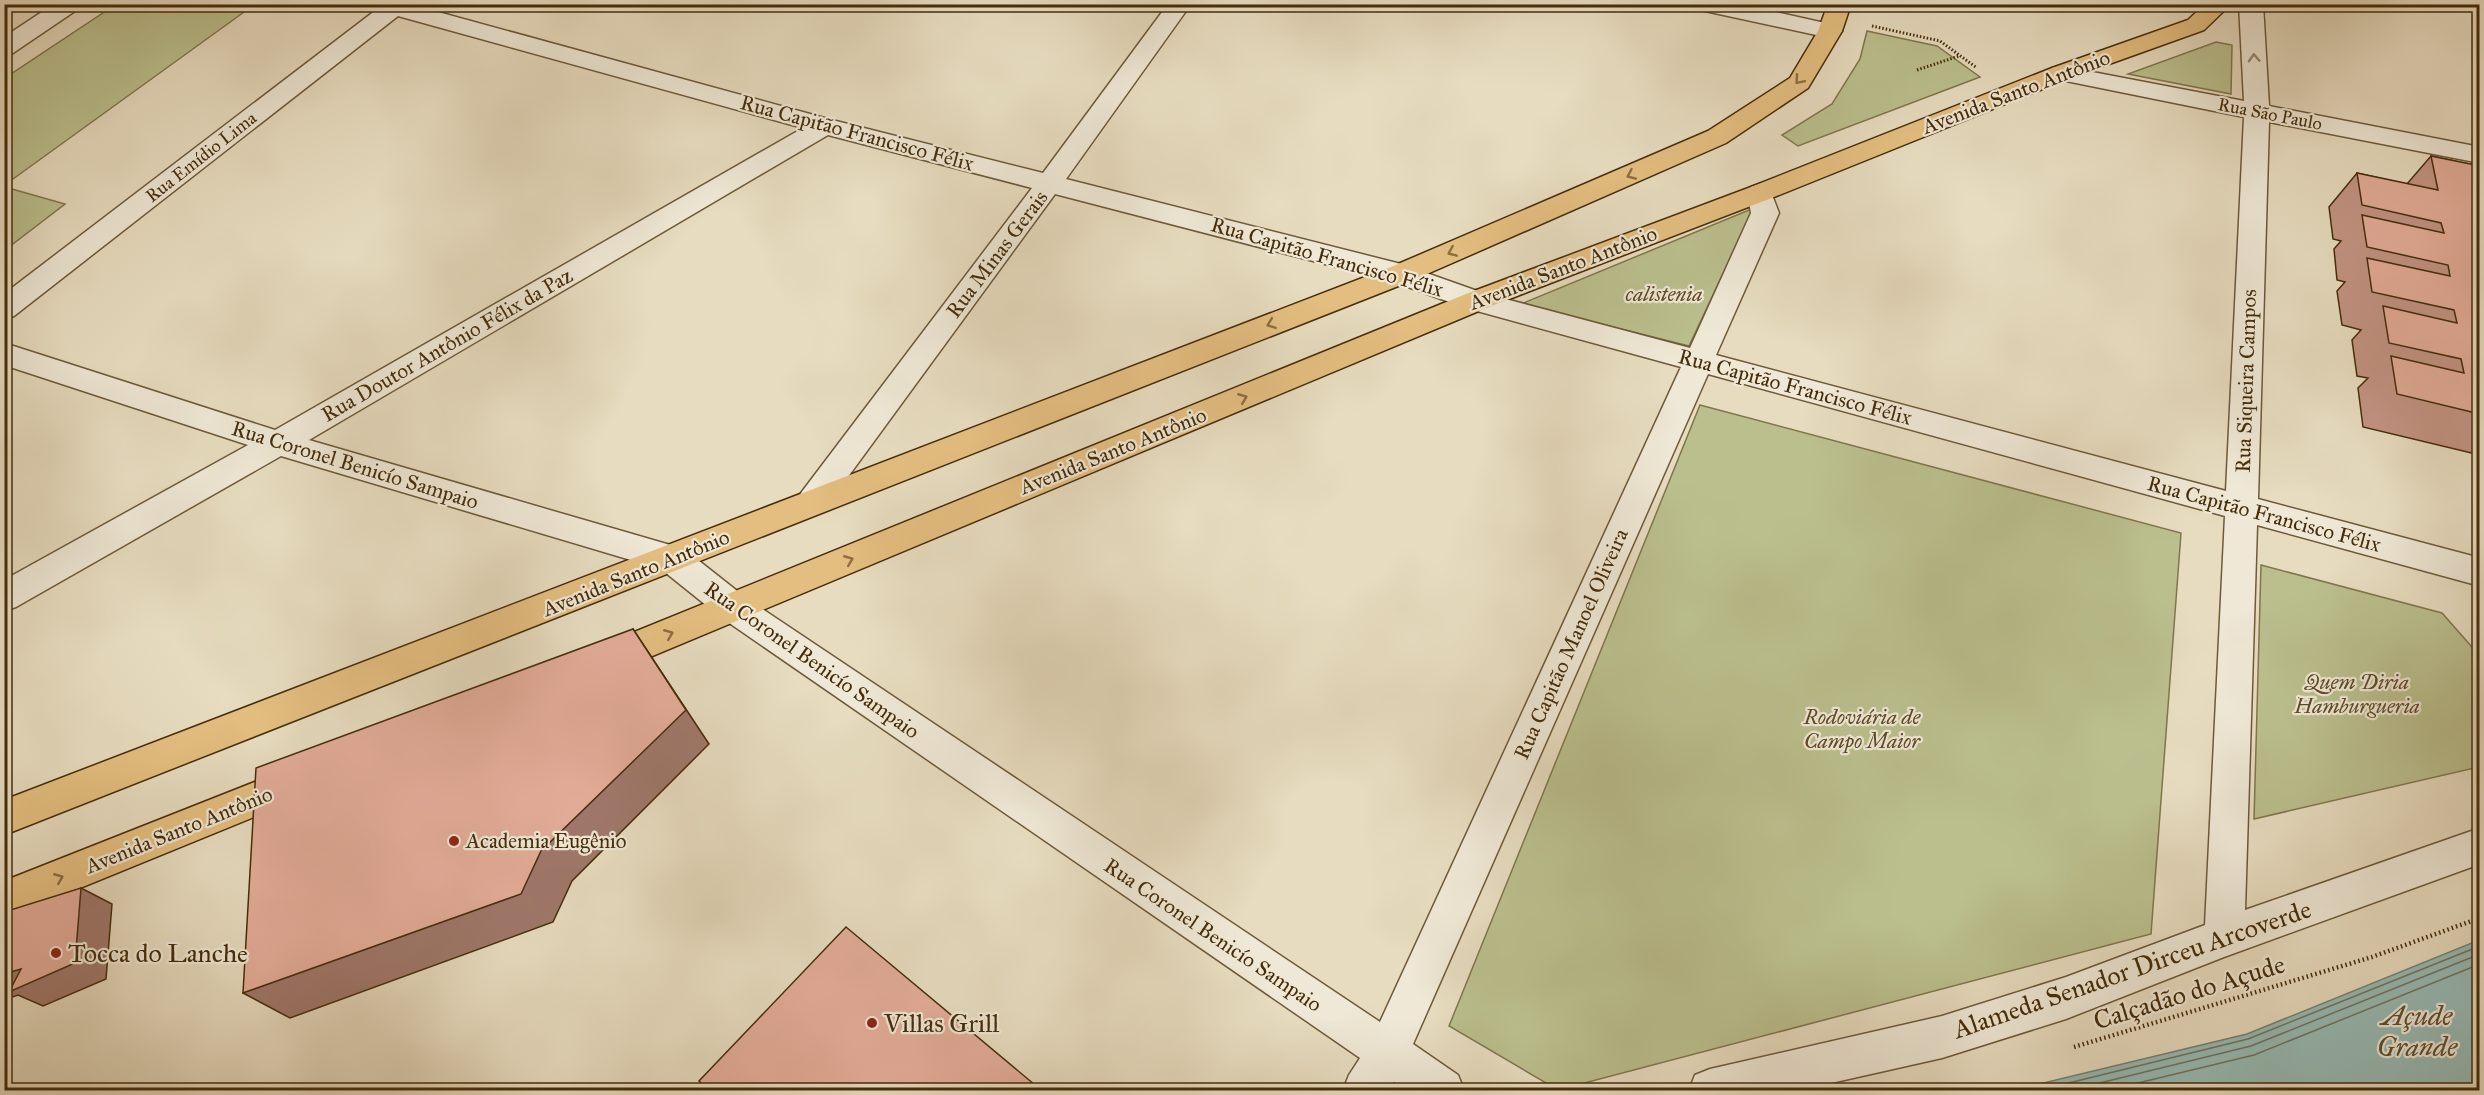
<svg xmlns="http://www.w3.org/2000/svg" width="2484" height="1095" viewBox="0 0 2484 1095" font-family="'IM FELL Great Primer',serif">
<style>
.green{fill:#bbbf8e;stroke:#80764c;stroke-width:1.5}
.water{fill:#97bbb6;stroke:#768271;stroke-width:1.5}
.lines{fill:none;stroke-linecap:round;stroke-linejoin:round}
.shore{stroke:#6e7460;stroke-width:1.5}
.minor-casing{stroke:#6e5938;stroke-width:3}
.major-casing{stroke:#452d0a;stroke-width:3}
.path-far1{stroke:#452d0a;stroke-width:3;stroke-dasharray:1.5 2;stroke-linecap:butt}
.path{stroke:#452d0a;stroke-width:4.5;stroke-dasharray:1.5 3;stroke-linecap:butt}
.minor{fill:#efe8d6;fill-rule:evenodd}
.major{fill:#e4be80;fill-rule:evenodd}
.wall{fill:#c39484;stroke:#452d0a;stroke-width:1.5}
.shaded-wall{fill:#9f786b;stroke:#452d0a;stroke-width:1.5}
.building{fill:#e3ac99;stroke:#452d0a;stroke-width:1.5}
.oneway{stroke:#9a8a70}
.oneway2{stroke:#8d6e3f}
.poi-dot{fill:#8f2418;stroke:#efe8d6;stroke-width:2}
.labels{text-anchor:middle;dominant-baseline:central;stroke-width:4.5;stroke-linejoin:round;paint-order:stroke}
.far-street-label{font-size:18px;fill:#452d0a;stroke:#efe8d6}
.street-label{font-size:21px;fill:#452d0a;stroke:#efe8d6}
.park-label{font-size:21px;font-style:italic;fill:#5d4a24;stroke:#efe8d6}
.poi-label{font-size:21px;fill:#452d0a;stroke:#efe8d6;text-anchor:start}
.near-poi-label{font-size:26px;fill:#452d0a;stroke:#efe8d6;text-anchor:start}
.near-street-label{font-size:26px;fill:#452d0a;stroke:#efe8d6}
.near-water-label{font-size:27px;font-style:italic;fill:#5a5035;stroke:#efe8d6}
</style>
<rect width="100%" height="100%" fill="#e7dcc0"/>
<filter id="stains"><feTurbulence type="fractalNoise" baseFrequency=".00333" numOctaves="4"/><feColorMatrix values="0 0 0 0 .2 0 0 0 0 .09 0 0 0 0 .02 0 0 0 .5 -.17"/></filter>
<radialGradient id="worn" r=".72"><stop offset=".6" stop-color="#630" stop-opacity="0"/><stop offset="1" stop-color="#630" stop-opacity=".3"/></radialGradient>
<path class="green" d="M240,5l11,2 -238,172 -8,-3v-98l110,-73z
M1867,31l70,15 43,31 -182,69 -16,-11 50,-31 28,-45z
M2216,42l16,3 -1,49 -103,-20z
M5,187l60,17 -60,46 -1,-63z
M1754,208l-65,138 -168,-42z
M1700,405l481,128 -30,401 -593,156 -109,-64z
M2261,565l181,48 37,42v112l-225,52z"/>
<path class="water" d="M2479,940v150h-465l233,-56z"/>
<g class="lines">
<path class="shore" d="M2040,1090l208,-51 232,-93
M2071,1090l180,-44 229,-92
M2109,1090l145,-35 226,-91"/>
<defs>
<path id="minor" d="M54,4h27l-3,5 -65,44 -9,2v-18z
M370,4h39l423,116 211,53 125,-169h23l-125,175 335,85 82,29 207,55 61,-135 -4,-20 4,-6 9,-3 9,3 10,26 -63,142 510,136 18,-374 -183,-37 -9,-2 -3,-5 3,-5 9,-2 183,35 -5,-97h24l6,102 211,41v16l-211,-41 -11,377 222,59v28l-223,-61 -12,385 235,-82v36l-256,93 -158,62 -124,39 -142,32h-111l6,-15 15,-6 232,-53 124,-39 139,-52 20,-409 -517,-142 -295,670 45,31 6,15h-57l-13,-8 -6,8h-45l6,-15 11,-17 -638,-440 -61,-49 -380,-113 -265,151 -12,4v-31l244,-135 -244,-80v-22l271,87 528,-302 -405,-112 -384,300 -10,3v-25l372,-284zM828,135l204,53 -231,305 -5,9 5,9 11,4 11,-4 232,-317 339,88 72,26 215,59 -301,655 -634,-424 -62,-49 -375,-109z
M1694,4h46l98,22 4,5 -4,5 -8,2 -125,-27 -8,-2z"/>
<path id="major" d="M1828,4h23l-9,27 -34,57 -82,55 -315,138 -1407,554v-35l1387,-533 317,-136 82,-53 28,-47z
M2205,4h26l-27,26 -134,48 -301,121 -283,109 -872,364 -12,4 -12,-4 -6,-11 6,-11 876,-356 285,-107 301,-119 136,-48z
M295,766l13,5 6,12 -6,12 -304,124v-38z"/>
</defs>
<use href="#minor" class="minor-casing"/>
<use href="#major" class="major-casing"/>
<path class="path-far1" d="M1872,26l68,15 37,27
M1917,70l42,-14"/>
<path class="path" d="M2074,1047l298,-90 108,-39"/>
<use href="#minor" class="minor"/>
<use href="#major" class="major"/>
</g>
<path class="wall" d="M2431,156l49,10v289l-117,-28 -5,-39 10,-10 -11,-2 -5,-36 9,-10 -19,-5 -5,-34 8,-9 -8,-2 -3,-31 7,-8 -8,-2 -4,-32 28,-34 50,11z"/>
<path class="shaded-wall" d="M633,629l76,115 -137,137 -19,41 -263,96 -47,-25z
M81,888l31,16 -6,75 -63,27 -25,-11 -14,5v-26z"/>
<path class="building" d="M2431,156l49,10v248l-83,-20 -6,-38 73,17 -3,-14 -72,-16 -6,-37 74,17 -3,-13 -82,-18 -5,-34 83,18 -2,-11 -81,-18 -5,-32 82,18 -3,-10 -79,-18 -5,-32 81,17z
M633,629l53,81 -145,141 -20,43 -278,99 13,-225z
M81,888l-6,75 -66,29 12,-23 -17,5v-62z
M846,927l195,163h-332l-10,-9z"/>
<defs><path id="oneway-chevron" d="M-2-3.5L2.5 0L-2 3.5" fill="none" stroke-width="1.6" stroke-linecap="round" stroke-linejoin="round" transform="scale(1.5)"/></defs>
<use class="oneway" href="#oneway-chevron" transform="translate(2254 58) rotate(-93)"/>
<g class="oneway2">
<use href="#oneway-chevron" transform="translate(1799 80) rotate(131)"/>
<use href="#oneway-chevron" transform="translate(1631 175) rotate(156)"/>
<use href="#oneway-chevron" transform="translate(1452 252) rotate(157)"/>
<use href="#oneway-chevron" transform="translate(1271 324) rotate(159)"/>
<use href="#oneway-chevron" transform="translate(1243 398) rotate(-22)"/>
<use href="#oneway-chevron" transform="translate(849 560) rotate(-22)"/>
<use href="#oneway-chevron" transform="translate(669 634) rotate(-22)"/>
<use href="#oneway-chevron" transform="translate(59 878) rotate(-22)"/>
</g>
<g class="poi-dot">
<circle cx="454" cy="841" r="6"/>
<circle cx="56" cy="953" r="6"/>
<circle cx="872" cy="1023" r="6"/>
</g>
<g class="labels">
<g class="far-street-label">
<text transform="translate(2270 114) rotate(11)">Rua São Paulo</text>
<text transform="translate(201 157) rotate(-38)">Rua Emídio Lima</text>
</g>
<g class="street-label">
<text transform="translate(2016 92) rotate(-21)">Avenida Santo Antônio</text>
<text transform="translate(857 133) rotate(15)">Rua Capitão Francisco Félix</text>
<text transform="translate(997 254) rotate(-53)">Rua Minas Gerais</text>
<text transform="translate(1327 257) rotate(16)">Rua Capitão Francisco Félix</text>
<text transform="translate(1563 268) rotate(-21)">Avenida Santo Antônio</text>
<text transform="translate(447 345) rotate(-30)">Rua Doutor Antônio Félix da Paz</text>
<text transform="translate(2246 381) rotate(-88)">Rua Siqueira Campos</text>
<text transform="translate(1795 387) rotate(15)">Rua Capitão Francisco Félix</text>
<text transform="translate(1113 451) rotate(-22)">Avenida Santo Antônio</text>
<text transform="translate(355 465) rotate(17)">Rua Coronel Benicío Sampaio</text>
<text transform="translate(2264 514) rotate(15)">Rua Capitão Francisco Félix</text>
<text transform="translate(636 573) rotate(-22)">Avenida Santo Antônio</text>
<text transform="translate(1571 644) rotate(-66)">Rua Capitão Manoel Oliveira</text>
<text transform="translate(812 660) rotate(35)">Rua Coronel Benicío Sampaio</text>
<text transform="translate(179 830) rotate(-22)">Avenida Santo Antônio</text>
<text transform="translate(1213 935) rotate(34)">Rua Coronel Benicío Sampaio</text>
</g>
<g class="park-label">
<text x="1664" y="294">calistenia</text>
<text x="2357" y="682">Quem Diria<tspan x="2357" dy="24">Hamburgueria</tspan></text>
<text x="1862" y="717">Rodoviária de<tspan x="1862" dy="24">Campo Maior</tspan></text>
</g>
<g class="poi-label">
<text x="466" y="841">Academia Eugênio</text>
</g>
<g class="near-poi-label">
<text x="68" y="953">Tocca do Lanche</text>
<text x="884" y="1023">Villas Grill</text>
</g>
<g class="near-street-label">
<text transform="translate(2132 969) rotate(-19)">Alameda Senador Dirceu Arcoverde</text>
<text transform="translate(2189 992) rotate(-17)">Calçadão do Açude</text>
</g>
<g class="near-water-label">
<text x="2417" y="1015">Açude<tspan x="2417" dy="31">Grande</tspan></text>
</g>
</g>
<rect width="2484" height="1095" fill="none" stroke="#e7dcc0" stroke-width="24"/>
<rect x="6" y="6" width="2472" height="1083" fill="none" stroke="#452d0a" stroke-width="3"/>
<rect x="12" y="12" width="2460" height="1071" fill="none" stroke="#452d0a" stroke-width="1.5"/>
<rect width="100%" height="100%" filter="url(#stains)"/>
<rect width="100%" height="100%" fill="url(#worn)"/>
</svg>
